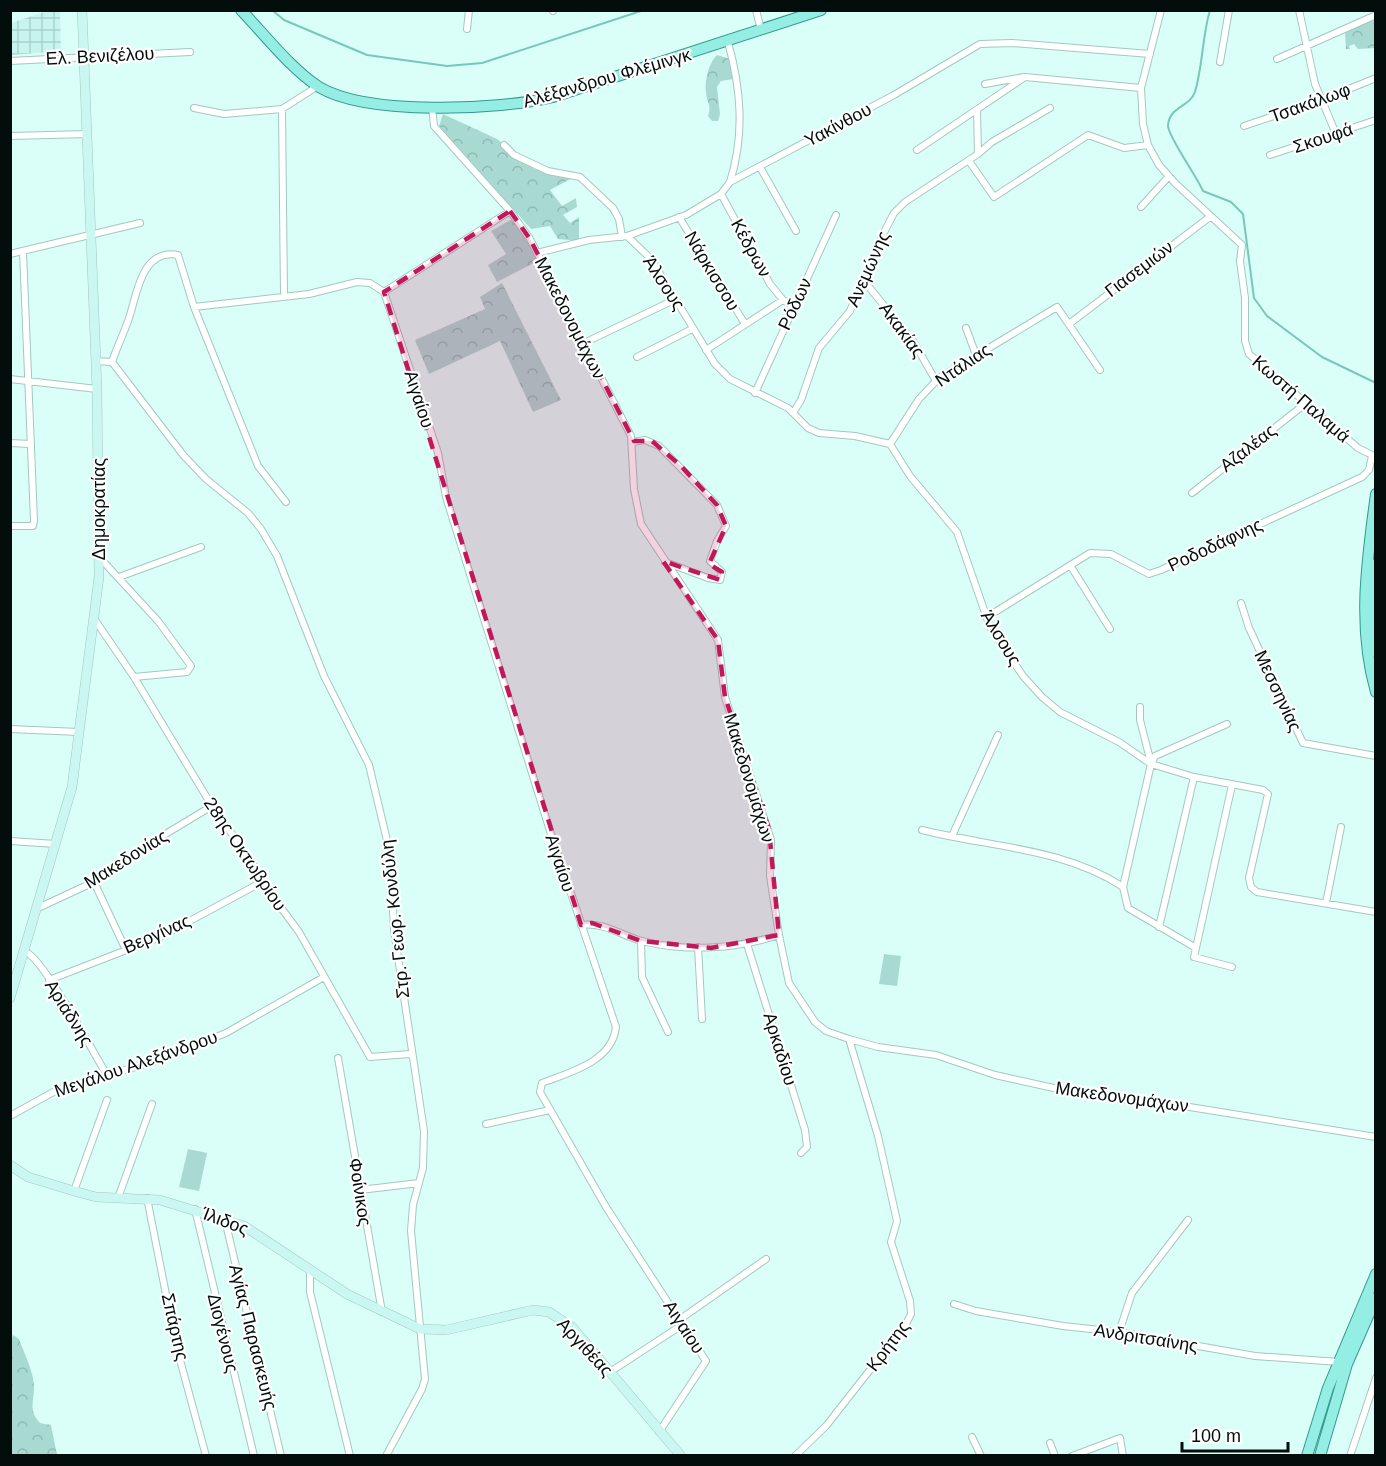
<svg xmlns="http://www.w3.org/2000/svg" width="1386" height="1466" viewBox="0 0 1386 1466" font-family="Helvetica,sans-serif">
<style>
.industrial{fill:url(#industrial-grid)}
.grass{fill:#a8dad2}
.forest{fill:url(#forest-crowns)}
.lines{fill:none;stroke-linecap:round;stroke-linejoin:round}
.stream{stroke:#77c7bb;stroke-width:2}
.street-casing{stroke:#a4c7c1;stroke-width:8}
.secondary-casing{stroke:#a4c7c1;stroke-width:10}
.primary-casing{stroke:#34988d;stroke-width:12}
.street{stroke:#fff;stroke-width:6}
.secondary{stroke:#caf7f2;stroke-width:9}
.primary{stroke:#95eee4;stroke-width:10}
.marked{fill:#c2185b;fill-opacity:0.2;stroke:#c2185b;stroke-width:4.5;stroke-dasharray:12 8;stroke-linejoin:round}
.labels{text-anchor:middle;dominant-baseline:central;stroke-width:4.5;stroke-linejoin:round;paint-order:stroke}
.street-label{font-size:18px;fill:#030e0c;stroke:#fff}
</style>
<defs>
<pattern id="industrial-grid" width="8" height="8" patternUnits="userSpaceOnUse" patternTransform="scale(1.5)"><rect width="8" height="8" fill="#c7f5ee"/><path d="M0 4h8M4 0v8" fill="none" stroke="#a9d1cb"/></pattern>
<pattern id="forest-crowns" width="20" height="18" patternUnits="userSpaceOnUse" patternTransform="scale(1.5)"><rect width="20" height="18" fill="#a8dad2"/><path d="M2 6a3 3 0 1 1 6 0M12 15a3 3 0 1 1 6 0" fill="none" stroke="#8fbab3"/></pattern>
</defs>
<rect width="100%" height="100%" fill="#dafff8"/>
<path class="industrial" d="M47,11h13l1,40 -50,4v-32z"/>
<path class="grass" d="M884,954l17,2 -4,30 -18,-2z
M188,1149l19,4 -8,38 -20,-4z"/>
<path class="forest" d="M1375,18v30l-17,1 -4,-5 -5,2 1,3h-4l-1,-17z
M717,55l13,4 3,20 -12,2 -4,6 3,27 -2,7h-6l-4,-5c4,-11 -1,-13 -2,-23 -2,-11 3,-31 11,-38z
M443,114l54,25 37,30 40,8 -24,13 12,16 14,-8 1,9 -14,8 7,8 9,-6v24l-21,-2 -8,-13 -19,3 -92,-103z
M514,218l24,43 -41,21 -9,-17 18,-11 -15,-23z
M502,283l59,117 -28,12 -33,-71 -71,33 -14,-34 70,-31 -5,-12z
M13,1335l6,4c5,14 15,33 15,48 0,15 -6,23 6,36l11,2 6,30h-46l-1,-111z"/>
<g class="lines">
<path class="stream" d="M272,10l12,10 83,35 80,11 35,-3 162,-53
M1210,10c-8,27 -7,55 -15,82 -6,16 -26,14 -27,34 0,10 29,51 35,65l28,11 12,12 11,84 13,18 55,41 54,26"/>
<defs>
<path id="street" d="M756,10l5,20
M1161,10l-20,78 2,36 5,21 11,20 16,18 67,62 -2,16 5,37v43l4,13 109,94 18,9
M1299,10l16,74 21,50
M553,11v-1
M467,29l2,-19
M728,42c13,47 17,92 2,140
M1277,59l99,-44
M10,61l180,-9
M1220,62l9,-52
M985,84l39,-7
M432,107l2,19 76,85 20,28 101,197 3,53 7,35 77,116 7,57 46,143 -1,36 9,59 10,48 26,39 11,9 23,8 29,8 58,8 59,20 90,20 86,9 205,33
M194,108l30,6 58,-5
M977,111l1,43
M1244,126l80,-27 52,-21
M10,136l78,-2
M504,145l10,10 34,16 32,6 33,31 6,11 3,18
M917,150l108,-73 116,11
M1270,155l106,-35
M969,161l25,36 94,-62 36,13 24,-3
M760,167l36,64
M721,194l49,90 13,16
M1141,207l28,-31
M679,217l66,107
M627,236l24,23 64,105 15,15 58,29 20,20 11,5 36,3 35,8 20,32 47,56 33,95 33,49 19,21 18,15 59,30 32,22 43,13 69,13 5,4 -19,84 2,9 6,5 119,20
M537,253l52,-13 38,-4 59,-21 35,-21 9,-12 164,-87 86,-51 32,-1 138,11
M10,254l130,-31
M864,281l49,60 23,40
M384,292l54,161 8,44 105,337 65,193c-4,35 -46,45 -74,56l-2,9 66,115 100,154 -47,71
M384,292l126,-81
M284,296l-2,-187 36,-23
M194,307l115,-13 48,-12 13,1 14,9
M1069,324l142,-108
M966,328l10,27
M584,343l92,-44
M706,350l77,-50 11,6
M637,357l55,-28
M95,361l17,1 72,94 22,23 42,34 13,16 16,27 47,120 45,89 21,88 4,77 30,201 -1,37 -10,37 -2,26 14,148 -3,10 -36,67
M112,362c5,-15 12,-29 17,-44 8,-23 12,-70 49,-63l16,52 64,159 28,36
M10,379l87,10
M755,393l81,-178
M793,413l8,-13 18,-52 31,-37 29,-69 15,-29 11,-11 73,-48 14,-12 58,-34
M633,442l12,-2 14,6 58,59 9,21 -9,15 -7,20 12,11 -2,8 -12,-2 -43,-16
M10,443l21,1
M890,444l29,-45 20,-21 118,-71 43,63
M1192,493l113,-89
M10,526h23l1,-5 -11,-269
M100,558l58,63 33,45 -4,6 -53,5
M1070,565l40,64
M119,577l82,-30
M1241,603l8,25 54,115 73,13
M987,617l103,-64 21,1 38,20 12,-4 201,-93 7,-7 3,-14
M95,620l39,57 78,129 40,56 10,20 37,50 71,125 40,-3
M1140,707v13l11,43
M10,729l69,3
M1232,785l-38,172 38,10
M922,830c67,17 142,18 201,57l5,21 68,40
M952,836l46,-101
M10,841l46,3
M94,882l31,66
M1123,887l28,-123 4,-8 72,-32
M1326,903l15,-76
M38,908l56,-26 50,-35 68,-41
M581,925c23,-3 39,10 61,16 44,11 94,8 137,-6
M1159,927l35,-150
M641,941l1,36 26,55
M747,944l58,186 2,17 -6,6
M698,947l4,72
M26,952c19,9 68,102 82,125
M49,980l111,-43 102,-55
M338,1058l44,254
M10,1116l47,-26 99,-29 70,-28 98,-56
M486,1124l64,-14
M360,1190l59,-7
M74,1191l33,-91
M118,1198l34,-94
M147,1198l29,147 30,111
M195,1209l59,247
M225,1220l56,236
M310,1269v23l40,164
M954,1304l22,7 87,15 56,6 136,24 84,6
M679,1320l87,-61
M1119,1332l13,-39 56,-73
M610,1372l72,-47
M972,1437l9,19
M1050,1443l5,13
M795,1456l31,-30 80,-102 5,-10 -1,-13 -19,-59 6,-21 -19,-85 -29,-97
M1072,1456l48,-18 3,18
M1350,1456l26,-78"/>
<path id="secondary" d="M10,998l62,-211 27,-210 -2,-188 -15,-379
M10,1165l18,12 46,14 22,6 64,3 84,26 103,68 73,35 26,1 87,-20 16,2 24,16 108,128"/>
<path id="primary" d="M241,10c23,24 51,60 78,77 48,29 181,23 234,10l268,-87
M1376,494c-9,66 -19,133 0,198
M1376,564l-3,46 3,42
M1307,1456l21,-68 48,-114
M1320,1456l27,-92 29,-66"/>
</defs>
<use href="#street" class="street-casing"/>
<use href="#secondary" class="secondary-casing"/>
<use href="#primary" class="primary-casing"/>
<use href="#street" class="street"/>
<use href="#secondary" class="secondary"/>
<use href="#primary" class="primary"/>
</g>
<path class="marked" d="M510,211l20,28 104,202h18l29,25 36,39 9,21 -17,38 13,8 -2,8 -57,-19 55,79 7,57 44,132 10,106 -68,13 -70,-7 -49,-18 -11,2 -197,-633z"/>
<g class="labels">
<g class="street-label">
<text transform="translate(100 56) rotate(-3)">Ελ. Βενιζέλου</text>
<text transform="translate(607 78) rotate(-16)">Αλέξανδρου Φλέμινγκ</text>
<text transform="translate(1310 103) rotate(-20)">Τσακάλωφ</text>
<text transform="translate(838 125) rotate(-28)">Υακίνθου</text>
<text transform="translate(1323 138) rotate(-18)">Σκουφά</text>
<text transform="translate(751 248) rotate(61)">Κέδρων</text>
<text transform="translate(868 269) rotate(-66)">Ανεμώνης</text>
<text transform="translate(1139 269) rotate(-37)">Γιασεμιών</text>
<text transform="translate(712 271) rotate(59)">Νάρκισσου</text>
<text transform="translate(664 283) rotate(57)">Άλσους</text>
<text transform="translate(795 304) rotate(-65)">Ρόδων</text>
<text transform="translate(570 318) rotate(63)">Μακεδονομάχων</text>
<text transform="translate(902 330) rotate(54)">Ακακίας</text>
<text transform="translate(963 365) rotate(-34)">Ντάλιας</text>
<text transform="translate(419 399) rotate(72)">Αιγαίου</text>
<text transform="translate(1301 399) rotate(41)">Κωστή Παλαμά</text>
<text transform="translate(1248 448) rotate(-38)">Αζαλέας</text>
<text transform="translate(99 509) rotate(-90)">Δημοκρατίας</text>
<text transform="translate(1215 545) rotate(-25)">Ροδοδάφνης</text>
<text transform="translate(1001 638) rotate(59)">Άλσους</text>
<text transform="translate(1278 691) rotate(65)">Μεσσηνίας</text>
<text transform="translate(749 778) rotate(73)">Μακεδονομάχων</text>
<text transform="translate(245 854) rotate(56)">28ης Οκτωβρίου</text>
<text transform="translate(126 859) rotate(-32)">Μακεδονίας</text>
<text transform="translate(560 863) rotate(72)">Αιγαίου</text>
<text transform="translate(395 919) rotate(-96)">Στρ. Γεωρ. Κονδύλη</text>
<text transform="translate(157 934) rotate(-24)">Βεργίνας</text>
<text transform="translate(69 1013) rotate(58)">Αριάδνης</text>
<text transform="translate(780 1049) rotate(73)">Αρκαδίου</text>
<text transform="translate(136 1064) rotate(-19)">Μεγάλου Αλεξάνδρου</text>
<text transform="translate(1122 1097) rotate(8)">Μακεδονομάχων</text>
<text transform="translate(360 1192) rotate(81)">Φοίνικος</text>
<text transform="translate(225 1221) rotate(21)">Ίλιδος</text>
<text transform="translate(175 1327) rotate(77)">Σπάρτης</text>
<text transform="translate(684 1327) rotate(57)">Αιγαίου</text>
<text transform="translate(223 1333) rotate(76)">Διογένους</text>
<text transform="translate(253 1337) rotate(76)">Αγίας Παρασκευής</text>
<text transform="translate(1146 1338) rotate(9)">Ανδριτσαίνης</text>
<text transform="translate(888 1346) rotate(-53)">Κρήτης</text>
<text transform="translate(585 1347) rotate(47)">Αργιθέας</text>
</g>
</g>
<rect width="1386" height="1466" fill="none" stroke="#030e0c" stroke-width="24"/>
<path d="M1182 1442v9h106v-9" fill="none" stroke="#030e0c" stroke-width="3"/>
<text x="1191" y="1442" font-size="18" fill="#030e0c" stroke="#ffffff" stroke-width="4.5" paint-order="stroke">100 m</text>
</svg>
